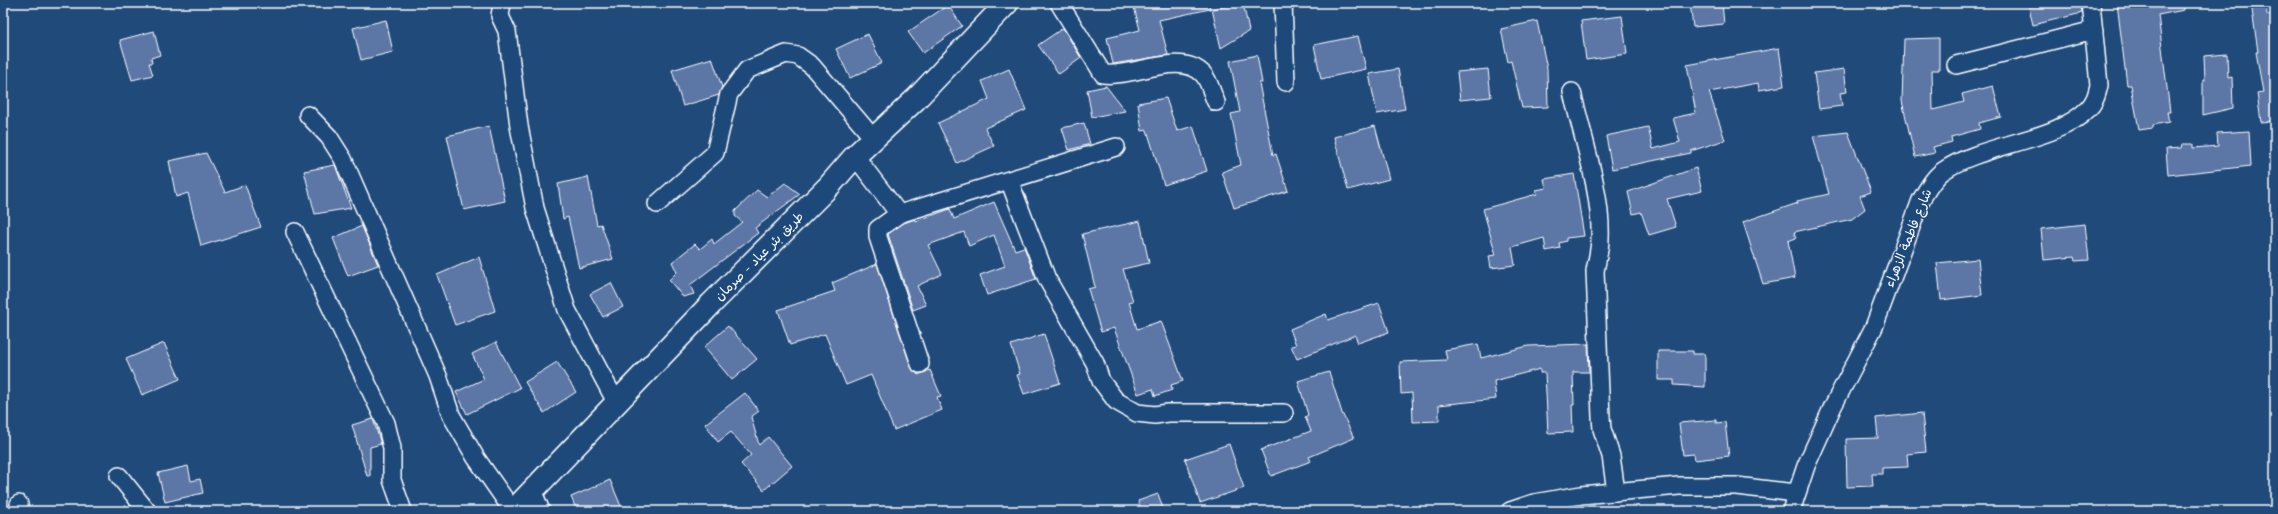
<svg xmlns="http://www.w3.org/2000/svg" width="2278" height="514" viewBox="0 0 2278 514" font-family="'Comic Neue','Playpen Sans Arabic',sans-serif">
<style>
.building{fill:#5b76a6;stroke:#fff}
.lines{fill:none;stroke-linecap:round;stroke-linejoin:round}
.minor-casing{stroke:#fff;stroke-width:20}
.highway-casing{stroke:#fff;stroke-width:25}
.minor{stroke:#1f4a7a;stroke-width:17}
.highway{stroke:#1f4a7a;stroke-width:22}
.labels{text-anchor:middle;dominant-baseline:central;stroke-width:3;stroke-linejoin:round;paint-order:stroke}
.street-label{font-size:13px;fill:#fff;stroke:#1f4a7a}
</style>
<rect width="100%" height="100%" fill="#1f4a7a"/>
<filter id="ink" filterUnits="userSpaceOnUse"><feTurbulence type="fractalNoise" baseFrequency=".025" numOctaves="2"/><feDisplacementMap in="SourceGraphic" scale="8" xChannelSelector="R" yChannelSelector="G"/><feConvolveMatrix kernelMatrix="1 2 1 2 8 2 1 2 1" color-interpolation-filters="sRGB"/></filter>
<g filter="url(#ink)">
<path class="building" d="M1133,3h76l1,6 -51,11 9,35 -55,9 -6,-26 33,-8z
M1243,3l6,28 -28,17 -9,-39z
M1690,3h32l2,21 -31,3z
M2028,3h53l1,10 -49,12z
M2117,3h67v7l-26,5 12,97h-3l2,10 -16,3v3l-14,2 -8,-45h-4z
M2251,3h15l1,12 8,-1v107l-14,1 -4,-29 6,-1 -7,-40h2z
M948,5l14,21 -39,27 -15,-21z
M1622,16l5,38 -41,6 -5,-39z
M386,20l7,32 -32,8 -8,-32z
M1537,21l10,48 1,38 -26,1 -11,-47 -3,1 -7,-33z
M1063,28l18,30 -22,16 -21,-29z
M154,31l6,24 -9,3 1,5h-3l4,12 -21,5 -12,-40z
M868,34l14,29 -32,15 -14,-29z
M1358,36l8,33 -45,10 -7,-34z
M1939,38v32h-7l1,40 31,-8 -2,-8 31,-8 8,31 -22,6 1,6 -29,8 1,5 -19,5 2,6 -20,4 -13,-56 2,-62z
M1779,48l5,38 -25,4 -1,-7 -49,9 16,48 -34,11v2l-79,16 -6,-33 42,-9 5,22 27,-7 -7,-24 23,-5 -9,-48z
M2227,54l1,24 4,-1 1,31 -30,7v-35h2l-1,-24z
M1257,55l5,28h-3l14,72 3,-1 12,37 -54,17 -12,-36 19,-7 -10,-51 9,-2 -10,-51z
M712,58l10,29 -3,8 -36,11 -11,-36z
M1009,69l17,41 -41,18 9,18 -37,17 -19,-40 51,-24 -7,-18z
M1398,69l7,40 -28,5 -8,-40z
M1488,69l3,28 -31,3 -3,-28z
M1844,69l3,23 -7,1 2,13 -23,3 -5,-36z
M1106,86l19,25 -33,6 -5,-27z
M1166,98l11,33 16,-5 14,45 -43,14 -17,-55 -5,1 -4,-28z
M1084,123l6,21 -21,6 -7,-22z
M489,126l16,75 -41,9 -17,-74z
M1375,126l14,53 -41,11 -14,-53z
M2249,131l2,35 -83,9 -2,-26 15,-1 1,-4h11v4l25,-2 -1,-13z
M1848,132l23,60 -11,4 5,13 -13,10 -58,13 2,6 -8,3 7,37 -32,6 -20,-62 55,-19 -1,-2 32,-7 -16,-58z
M206,153l19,39 20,-7 16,42 -60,19 -13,-53 -12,4 -7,-36z
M335,165l16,43 -36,6 -11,-43z
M1696,168l6,23 -35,8 9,28 -27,8 -8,-23 -8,2 -5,-22z
M1574,174l10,62 -18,2v3l-7,2 1,5 -14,3 -2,-13 -32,9 3,18 -24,3 -2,-12 7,-1 -13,-46 54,-15 -1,-4 10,-2 -2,-9z
M588,177l9,48 4,-1 12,35 -34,9 -11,-51 -5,2 -5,-35z
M785,183l15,11 -45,34 3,5 -68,52 4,9 -11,3 -14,-17 8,-8 -5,-10 23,-18 5,5 12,-10 2,5 28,-22 -7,-6v-5l22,-21 10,7z
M994,202l21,48 9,-3 12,32 -49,16 -7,-20 25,-9 -11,-31 -25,11 -5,-14 -36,13 14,29 -25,12 9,19 -13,5 -25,-76 16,-11 11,-4 1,2 34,-12 4,10z
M1140,221l9,42 -26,6 10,32 -4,1 8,27 24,-8 22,60 -12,4 1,5 -17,6 -2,-7 -15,5 -24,-66 -13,4 -13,-43 7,-2 -13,-53z
M2085,224l4,36 -14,1 -1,-4 -30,3 -3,-31z
M362,226l16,39 -30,11 -15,-38z
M479,257l16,54 -40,14 -18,-50z
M1978,259l4,36 -41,5 -4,-37z
M877,264l34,103 7,8 12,-5 11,26 -4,1 5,13 -48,20 -23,-55 -25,10 -21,-51 -35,11 -12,-35 57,-19 -3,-8z
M611,283l12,24 -20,10 -13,-23z
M1379,303l10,29 -31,11 -3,-8 -58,24 -6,-13 5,-1 -6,-16 36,-15 2,6z
M728,326l29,33 -25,21 -28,-33z
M1044,334l16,49 -36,11 -7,-19 3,-1 -9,-29z
M496,342l24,46 -53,26 -11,-22 28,-13 -12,-25z
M164,343l16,36 -38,16 -16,-36z
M1478,344l3,14 47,-12 60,-2 1,28h-16l1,33h-2l1,27 -25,1 -3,-60h-5v-4l-46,12 2,18 -57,6v16l-26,1 -1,-29 -11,1 -1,-32 47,-2 -2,-10z
M1658,351h35v3h12v33l-31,-2v-5h-16z
M557,362l19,30 -32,21 -19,-31z
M1329,372l13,41 12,25 -45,19 2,4 -40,15 -10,-26 50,-19 -6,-14 3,-2 -10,-34z
M745,393l14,18 -8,6 8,28 9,-8 24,29 -28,24 -23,-26 10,-9 -20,-23 -13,10 -13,-18z
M1922,413l4,39 -19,2 1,13 -26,1v6h-10l1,12 -26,1 -1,-48 32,-1 -2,-20z
M373,419l8,25 -11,3v29h-3l-15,-51z
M1716,420v3l9,-1 4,34 -34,4 -1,-6 -11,1 -4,-32z
M1229,444l15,44 -44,15 -15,-44z
M188,466l3,15 9,-2 3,14 -38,9 -7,-29z
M610,480l13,31h-46l-6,-14z
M1158,494l6,17h-22l-4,-10z"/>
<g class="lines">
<defs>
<path id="minor" d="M502,3l-2,13 7,15 12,95 16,82 32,102 49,92
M1059,3l44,71c30,4 77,-24 100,0 6,6 9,20 13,28
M1283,3l3,79
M1956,65l138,-35
M1572,92c10,43 30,102 28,146 0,11 -3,22 -5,33l6,146 1,12 9,27 5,36
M308,115l21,22 14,22 95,217 13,39 25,43 37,53
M855,156l44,58
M1009,180l38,99 48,84 6,18 15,20 21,12 18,2 13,-2h116
M657,204l58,-51 14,-59 18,-24 39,-16 12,2 14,10 62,73
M295,232l91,191 6,25v32l11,31
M920,364l-42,-127v-8l21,-15 217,-67
M119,476l28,35
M533,492l8,19
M19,504v7
M1510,511l24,-8 47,-8 98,-9h57l60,7
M1791,511l15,-45 27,-60 41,-79 47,-127c6,-10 12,-22 22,-29 40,-28 113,-29 145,-62 7,-7 9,-15 11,-24l-8,-82"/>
<path id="highway" d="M513,511l198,-207 118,-118 26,-30 61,-57 91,-96"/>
</defs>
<use href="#minor" class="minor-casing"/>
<use href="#highway" class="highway-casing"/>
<use href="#minor" class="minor"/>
<use href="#highway" class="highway"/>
</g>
</g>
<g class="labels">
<g class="street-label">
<text transform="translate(1908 238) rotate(-68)">شارع فاطمة الزهراء</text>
<text transform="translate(759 256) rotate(-45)">طريق بئر عياد - صرمان</text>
</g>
</g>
<rect width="2278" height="514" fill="none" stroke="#1f4a7a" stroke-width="16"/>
<rect x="8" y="8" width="2262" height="498" fill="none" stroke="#fff" stroke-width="1.5" filter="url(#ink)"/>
</svg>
